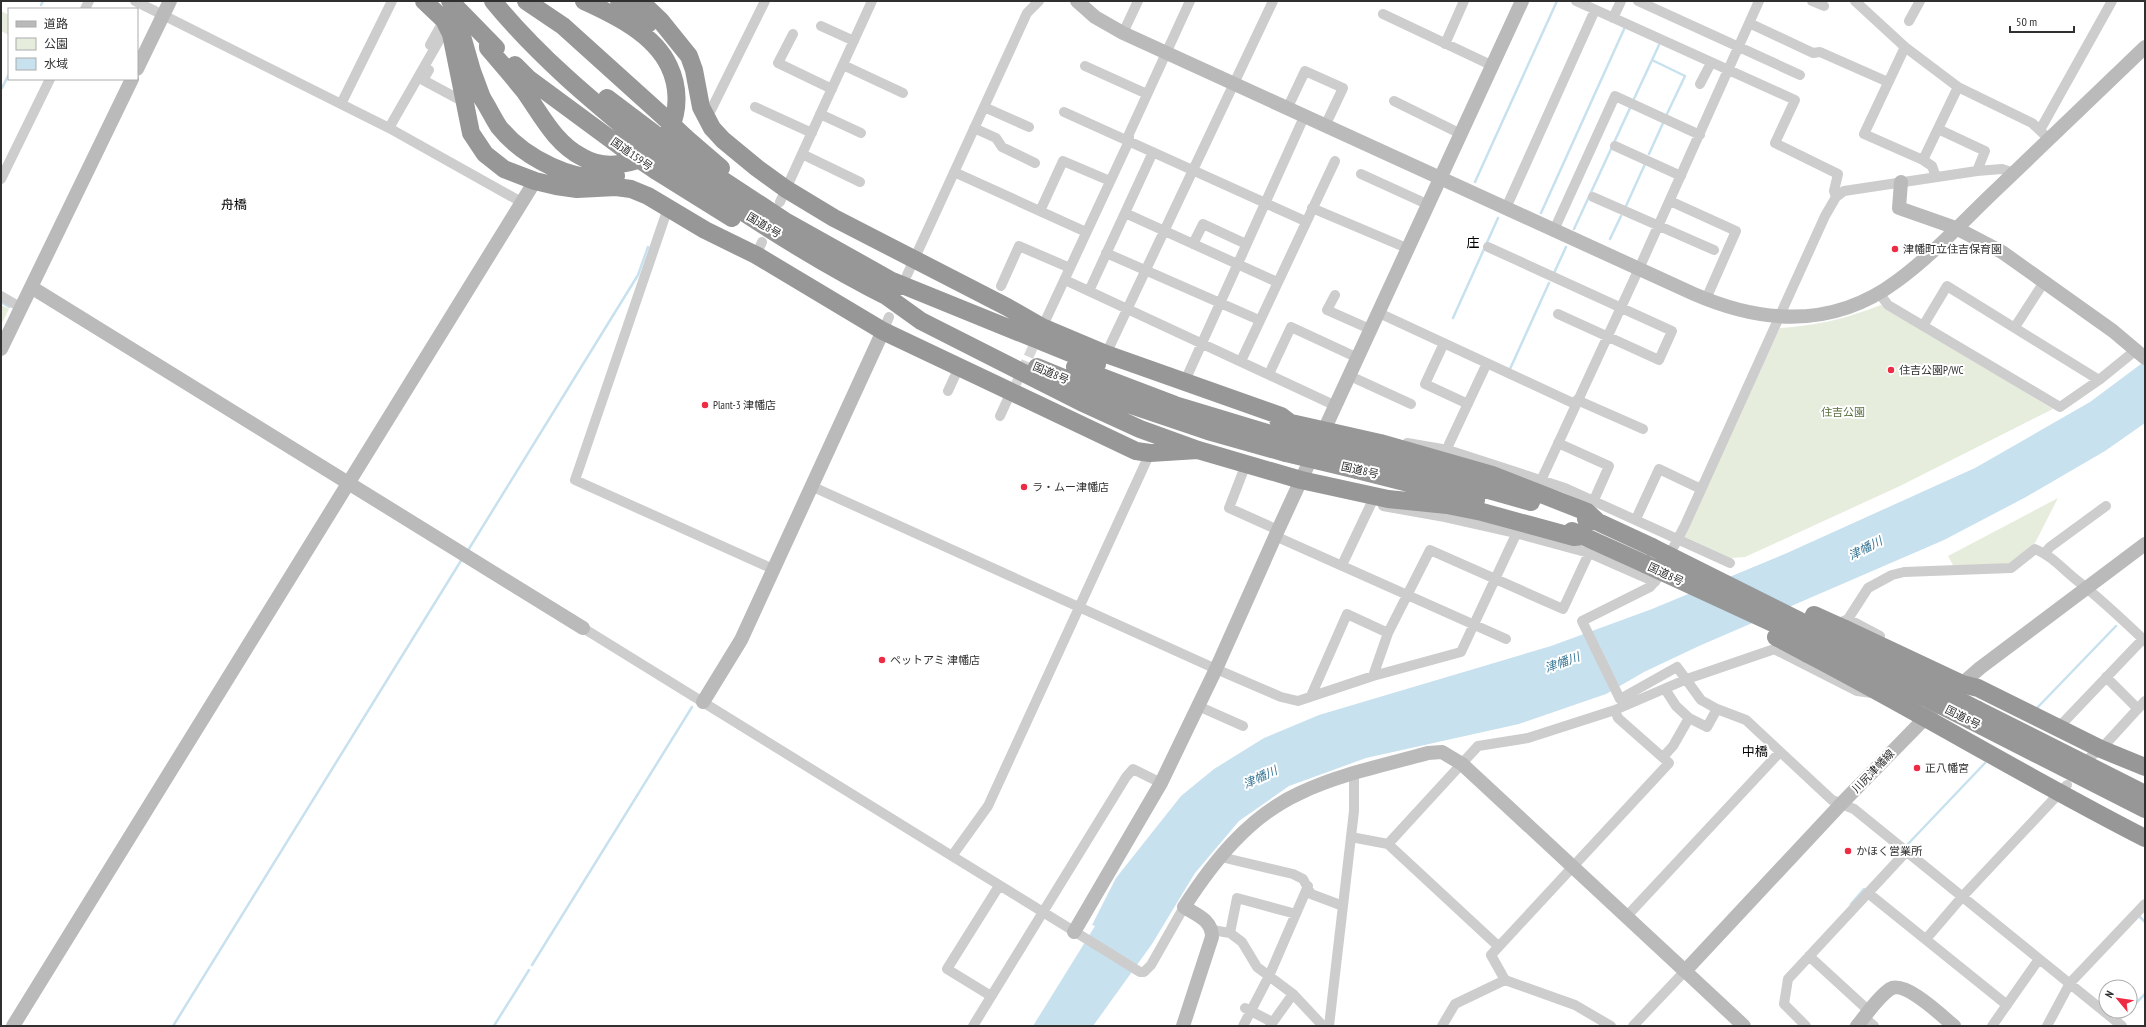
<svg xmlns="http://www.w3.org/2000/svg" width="2146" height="1027" viewBox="0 0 2146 1027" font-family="'PT Sans Narrow','Noto Sans JP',sans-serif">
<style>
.green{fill:#e7eddd}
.water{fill:#c8e1ee}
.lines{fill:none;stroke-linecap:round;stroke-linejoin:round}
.stream{stroke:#c8e1ee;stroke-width:2.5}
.street-tunnel{stroke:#d6d6d6;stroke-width:10;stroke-dasharray:10 5;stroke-linecap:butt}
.street{stroke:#cdcdcd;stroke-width:10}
.secondary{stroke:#bababa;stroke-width:14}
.highway{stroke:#979797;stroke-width:18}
.highway-bridge{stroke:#979797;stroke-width:18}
.poi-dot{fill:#ed2b45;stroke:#fff;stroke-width:1.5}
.labels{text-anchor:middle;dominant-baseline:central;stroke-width:4;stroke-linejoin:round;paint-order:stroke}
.street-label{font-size:11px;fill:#303030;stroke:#fff}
.poi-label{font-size:11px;fill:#303030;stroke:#fff;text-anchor:start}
.park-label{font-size:11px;fill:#556e3b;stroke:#fff}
.water-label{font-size:12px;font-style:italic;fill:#397796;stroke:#fff}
.quarter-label{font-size:13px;fill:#000;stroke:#fff}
</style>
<rect width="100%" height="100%" fill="#fff"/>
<path class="green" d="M1,11l8,4v20l-8,-4z
M1,305l8,4 -8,16z
M1881,305l172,104 -153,77 -155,71 -14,1 -48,-22 97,-208c40,-3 64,-9 101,-23z
M2058,498l-23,45 -23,20 -58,4 -6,-11z"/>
<path class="water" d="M2145,361v62l-40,28 -79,46 -82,43 -245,106 -55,26 -38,22 -87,30 -153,34 -77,28 -50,35 -44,52 -43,71 -59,82h-60l62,-100 -3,-1 24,-47 65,-82 33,-27 50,-31 55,-23 232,-69 101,-37 135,-56 188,-85 115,-66z"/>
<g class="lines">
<path class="stream" d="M41,5l2,-4
M1652,60l33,16 -19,40
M2,88l7,-14
M1633,101l26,-56
M1649,154l14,-31
M1475,182l82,-181
M1626,206l19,-42
M1541,213l84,-186
M1574,229l56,-121
M1610,239l11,-23
M1554,273l12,-26
M1,302l8,5
M1453,318l45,-100
M1510,369l39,-86
M467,552l171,-277 10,-28
M2036,709l80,-83
M1907,845l78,-82
M1851,904l13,-15
M2140,917l5,5
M532,965l160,-258
M2130,1009l15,-15
M2121,1018l7,-7
M173,1026l289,-467
M494,1026l35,-56"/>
<path class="street-tunnel" d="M1016,384l22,-48"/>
<path class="street" d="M135,1l254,127 134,75
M1576,1l219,99 -20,43 63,31 -4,17 2,6
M1638,1l162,74
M1812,1l12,5
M1855,1l50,46 53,40 74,36 17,16
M85,9l4,-8
M1383,14l110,52
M1613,18l8,-17
M1909,21l11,-20
M1749,23l64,30 7,-1 68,30
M821,26l33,15
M1123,33l15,-32
M793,34l-15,29 54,26
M1445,44l19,-43
M430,45l14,-25
M1905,47l-41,87 59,26 9,6 4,11
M843,65l60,28
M1085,66l62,28
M429,70l-6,10 41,22
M1700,84l11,-21
M1394,101l67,33
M341,104l51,-103
M755,107l57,26
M984,107l45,20
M1287,109l18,-38 38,17 -18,38
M1064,112l241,109
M703,113l8,-3 54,-109
M820,114l41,19
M389,128l51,-89
M974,128l22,10 6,9 33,16
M1938,129l47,22 -8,20
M2040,130l72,-129
M1615,146l66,30
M802,154l58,28
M1923,160l35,-73
M954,172l132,60
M2014,173l-12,-4 -25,2 -133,20 -8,6 -11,19 -140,309 -28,54 -7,8 -68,34 38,78 57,-32 24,33 16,9 29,11 86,80 22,9 268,217
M1361,174l68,31
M1,179l49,-100
M1593,197l121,53
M1670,201l66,30 -30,68
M780,202l92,-201
M668,208l-93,272 198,89
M1312,208l97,41
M1506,208l89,-198
M1040,211l23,-50 47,20
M1125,213l152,69
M1554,230l61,-134 85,39
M1193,244l10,-20 43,20
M1488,247l184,84 -13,29 -101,-46
M1106,253l153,67
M756,255l6,-13
M907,275l120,-262 12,-12
M1065,280l271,126
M1001,286l18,-40 51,22
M1089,291l64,-139
M1879,293l9,12 172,102 39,-27 37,-30
M1335,295l-8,15 45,20
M1,296l19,11
M1379,313l196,91
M1923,326l24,-40 152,94
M2015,327l29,-45
M1041,330l88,-189v-7l61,-133
M883,331l6,-14
M1444,343l-19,41 43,20
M1106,354l167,-353
M1241,361l94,-200
M1269,374l22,-47 67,31
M1350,376l61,28
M1184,383l120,-266
M948,391l11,-24
M1577,400l66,29
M1000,416l11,-24
M1407,443l41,7 117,38 165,75
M1558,443l51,23 -15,34
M1448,450l1,-6 38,-81
M1150,453l-162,353 -36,50 188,116h4l7,-7 33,-58
M1246,464l-17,44 49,22
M811,486l405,183 65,28 17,4 75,-25 88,-24 58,-124
M1538,487l104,-225 117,-261
M1383,506l62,11 71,16 73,20 66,29
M1636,519l23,-50 42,20
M1275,536l231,103
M2045,553l5,-6 56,-41
M1342,565l29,-61
M1848,619l32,17
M1834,625l14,-6 20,-31 24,-13 12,-3 107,-4 24,-19c19,8 28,21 44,33 23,18 44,38 66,59
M583,628l369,228
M1776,650l81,41 15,2
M1373,676l15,-43 42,-83 133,59 26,-56
M2106,677l32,32
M1665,689l11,17 13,12
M1311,696l36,-82 41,19
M1198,706l45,20
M2058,728l85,-89
M1663,757l10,-11 16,-28 18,9 10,-18
M2090,757l11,-8 44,-48
M1351,837l37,7 90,-98 50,-8 87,-28 72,-31 105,-36
M1388,844l110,102
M1221,857l72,17 10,5 8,15 32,12
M1868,893l139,112
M1626,917l154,-165
M1212,930l18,3 12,9 15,25 36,27 30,32
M1230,933l7,-35 59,16
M1926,939l36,-42 105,-112
M1809,956l60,55
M1505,980l-14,-25 178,-192 -51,-45 -3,-8
M991,996l-44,-27 52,-83
M1245,1008l27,14
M1864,1017l10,9
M973,1026l153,-249 7,-8 28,14
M1243,1026l26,-50 39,-90
M1270,1026l23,-32
M1329,1026l25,-215v-38
M1442,1026l13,-22 50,-24 70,25 36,21
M1633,1026l52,-55
M1806,1026l-22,-22 4,-25 118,-127
M1992,1026l47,-67
M2047,1026l23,-43 75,-79"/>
<path class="secondary" d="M1077,1l18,16 28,16 571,261c69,30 139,35 203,-13 36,-26 67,-61 100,-92 49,-47 99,-95 148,-142
M137,69l33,-68
M1901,182l-2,26 57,20 46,24 111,79 32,27
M31,287l552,341
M1,349l131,-270
M1956,689l24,-21 165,-124
M703,702l38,-62 142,-309
M1074,932l87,-149 55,-114 62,-139 244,-529
M13,1026l522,-845
M1183,1026l29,-89c0,-17 -15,-22 -28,-30 29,-45 65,-91 116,-114 40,-19 85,-28 128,-40l14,-1 20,12 223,207
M1744,1026l-59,-55 157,-168 90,-92
M1857,1026c10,-12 20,-28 33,-37 15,-9 52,27 64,37"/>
<path class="highway" d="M424,1l20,19 7,14 20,99 14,21 19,15 31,12 21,5 21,3 39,-2 15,2 17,7 57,34 51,25 127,76 253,120 14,2 48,-3
M450,1l46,47
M493,1c45,55 98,99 153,144
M526,1l37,25 102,92
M619,1l29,23
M640,1l20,19 29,36 5,14 7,37 11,21 11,12 34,28 29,21 48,29 173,89 35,20 64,27 175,62 8,6
M488,40v8c12,14 25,29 37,44 17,24 30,51 57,65 12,7 25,9 38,7 48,-5 69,-56 49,-98 -15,-32 -54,-51 -85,-65
M515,65l14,14 99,73
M482,98c6,9 11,20 17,29 24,30 77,59 117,49
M607,98l49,37
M685,137l36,31
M677,150l108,71 116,65
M673,164c70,50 143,97 219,135
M655,170l77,48
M890,280l207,84
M882,293l39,28 160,81 59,27 58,21 103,30 87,19 59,6 35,7 92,25 9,-1
M1037,367l88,36 83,28 78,22
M1075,367l100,38 115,35
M1278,420l102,23 112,32 95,37 11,10
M1350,454l75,18 106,30
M1357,470l119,30
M1586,519l12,3 54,25
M1572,531l73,33
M1845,629l117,55 16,4 123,61 44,18
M1834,638l89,44
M1812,641l104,52
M1808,654c113,59 223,126 337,184
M1978,710l167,84
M1970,720l175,89"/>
<path class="highway-bridge" d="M452,1l20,70 10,27
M665,118l20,19
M656,135l21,15
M646,145l27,19
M628,152l27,18
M1290,440l60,14
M1286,453l71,17
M1652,547l182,91
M1645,564l167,77
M1814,615l31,14
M1776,637l32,17
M1923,682l55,28
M1916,693l54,27"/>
</g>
<g class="poi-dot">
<circle cx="1895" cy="249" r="4"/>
<circle cx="1891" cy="370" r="4"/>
<circle cx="705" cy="405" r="4"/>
<circle cx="1024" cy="487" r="4"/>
<circle cx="882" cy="660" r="4"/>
<circle cx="1917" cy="768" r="4"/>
<circle cx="1848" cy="851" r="4"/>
</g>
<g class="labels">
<g class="street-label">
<text transform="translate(632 154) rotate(35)">国道159号</text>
<text transform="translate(764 225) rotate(31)">国道8号</text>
<text transform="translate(1051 373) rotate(23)">国道8号</text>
<text transform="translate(1360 470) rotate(13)">国道8号</text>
<text transform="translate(1666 574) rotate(25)">国道8号</text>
<text transform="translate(1963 717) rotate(27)">国道8号</text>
<text transform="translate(1873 771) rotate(-46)">川尻津幡線</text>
</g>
<g class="poi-label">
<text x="1903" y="249">津幡町立住吉保育園</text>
<text x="1899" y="370">住吉公園P/WC</text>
<text x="713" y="405">Plant-3 津幡店</text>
<text x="1032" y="487">ラ・ムー津幡店</text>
<text x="890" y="660">ペットアミ 津幡店</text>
<text x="1925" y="768">正八幡宮</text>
<text x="1856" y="851">かほく営業所</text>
</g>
<g class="park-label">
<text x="1843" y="412">住吉公園</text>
</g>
<g class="water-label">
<text transform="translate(1865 548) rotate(-27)">津幡川</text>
<text transform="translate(1562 662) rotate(-20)">津幡川</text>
<text transform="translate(1260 777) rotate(-25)">津幡川</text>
</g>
<g class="quarter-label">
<text x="234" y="204">舟橋</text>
<text x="1473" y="242">庄</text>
<text x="1755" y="751">中橋</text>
</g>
</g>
<rect width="2146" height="1027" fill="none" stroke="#303030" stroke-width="4"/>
<rect x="8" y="8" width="130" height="72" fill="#ffffff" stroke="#acacac"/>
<rect x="16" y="21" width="20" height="6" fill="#bababa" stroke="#acacac"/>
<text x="44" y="28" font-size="12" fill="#303030">道路</text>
<rect x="16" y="38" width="20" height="12" fill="#e7eddd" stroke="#acacac"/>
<text x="44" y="48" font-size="12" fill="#303030">公園</text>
<rect x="16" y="58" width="20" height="12" fill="#c8e1ee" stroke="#acacac"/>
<text x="44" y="68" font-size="12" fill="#303030">水域</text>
<g transform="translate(2118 999) rotate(299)"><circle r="19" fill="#ffffff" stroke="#acacac"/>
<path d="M0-3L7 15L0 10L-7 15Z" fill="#ed2b45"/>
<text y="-6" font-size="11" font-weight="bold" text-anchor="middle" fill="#303030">N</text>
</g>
<path d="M2010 26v6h64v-6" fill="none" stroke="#303030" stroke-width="2"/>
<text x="2016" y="26" font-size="12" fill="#303030" stroke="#ffffff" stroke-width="3" paint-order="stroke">50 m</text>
</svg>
